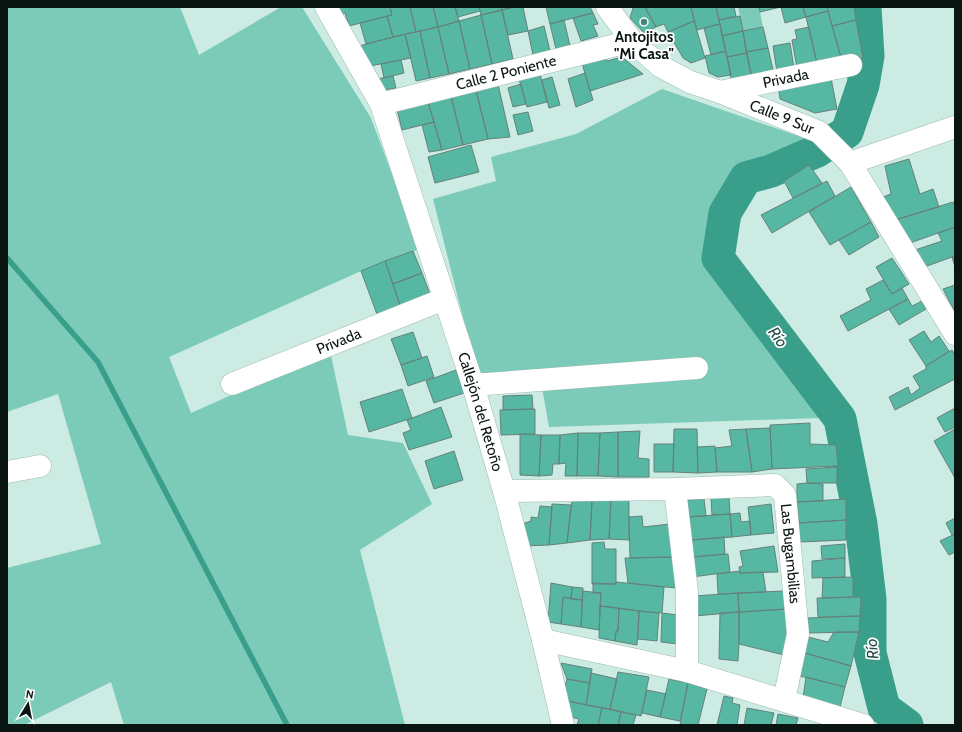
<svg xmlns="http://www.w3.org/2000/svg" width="962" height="732" viewBox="0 0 962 732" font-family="Cabin,sans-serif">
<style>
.green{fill:#7bcbb8}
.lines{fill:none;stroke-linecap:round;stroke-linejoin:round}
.stream{stroke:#399e8a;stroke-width:5.5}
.river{stroke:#399e8a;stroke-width:33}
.building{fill:#56b7a3;stroke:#65817a}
.minor-casing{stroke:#9dbab2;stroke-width:23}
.minor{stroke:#fff;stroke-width:22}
.poi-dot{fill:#448677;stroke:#fff;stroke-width:1.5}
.labels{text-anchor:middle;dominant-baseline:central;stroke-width:3.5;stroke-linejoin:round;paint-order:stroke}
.poi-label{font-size:15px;font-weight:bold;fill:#0a1512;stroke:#fff}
.street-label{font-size:15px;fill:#0a1512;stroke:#fff}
.water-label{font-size:16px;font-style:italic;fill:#244f46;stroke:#fff}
</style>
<rect width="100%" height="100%" fill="#ccebe2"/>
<path class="green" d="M7,7h173l19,48 82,-48h21l69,111 49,131 -59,22 -192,86 22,56 139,-62 18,84 55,8 29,61 -72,46 45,175h-281l-13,-43 -87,43h-17v-157l94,-24 -43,-150 -51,18z
M738,7h21l4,20 -20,4z
M662,89l151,52 -67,37 -21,35 -7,44 102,161 -271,9 -9,-51 -61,5 -46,-182 63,-18 -5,-24 85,-23z"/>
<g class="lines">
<path class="stream" d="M7,258l91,104 189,363"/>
<path class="river" d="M865,7l3,49 -5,29 -16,47 -30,19 -46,20 -25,7 -21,35 -7,45 122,161 21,105 9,75v54l14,55 23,17"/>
</g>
<path class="building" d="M334,7h56l2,8 -43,11 -4,-13 -8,2z
M390,7h20l6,25 -23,5 -6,-21 5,-1z
M410,7h23l5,20 -22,5z
M433,7h22l4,14 -21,6z
M455,7h24l1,4 -22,6z
M479,7h22l1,3 -21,5z
M501,7h13l-12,3z
M514,7h9l5,24 -20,4 -6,-25z
M546,7h44l3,6 -43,11z
M635,7h10l11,20 -12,6 -14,-15 3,-10z
M645,7h46l3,14 -26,11 -4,-8 -8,3z
M691,7h25l4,17 -23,6z
M716,7h18l2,9 -17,4z
M759,7h22l-21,5z
M781,7h22l3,10 -21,6z
M803,7h24l1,4 -22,6z
M827,7h27l2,13 -24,6z
M502,10l11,49 -21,5 -11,-49z
M828,11l14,50 -25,3 -11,-47z
M593,13l5,11 -5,1 5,11 -17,5 -8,-23z
M481,15l11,49 -22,5 -11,-48z
M387,16l6,21 -27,7 -6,-21z
M740,16l3,15 -21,5 -3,-16z
M564,20l6,26 -14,3 -6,-25z
M856,20l7,38 -21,3 -10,-35z
M459,21l11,48 -21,5 -11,-47z
M694,21l11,37 -14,5 -8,-5 -15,-26z
M720,24l6,27 -15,4 -7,-27z
M544,26l6,25 -17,4 -5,-24z
M438,27l11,47 -19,4 -10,-47z
M763,27l5,21 -22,4 -3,-21z
M809,27l8,37 -20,4 -5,-28 5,-1 -2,-9z
M420,31l10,47 -14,3 -11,-47z
M743,31l4,22 -20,4 -5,-21z
M405,34l6,24 -41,8 -11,-20z
M790,43l4,25 -17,4 -4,-26z
M768,48l6,26 -22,4 -6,-26z
M726,51l5,24 -13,2 -9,-4 -4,-17z
M747,53l5,25 -20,5 -5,-26z
M605,56l2,5 15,-4 21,17 -53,17 -8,-28z
M401,60l3,13 -20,5 -3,-14z
M585,73l8,27 -17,7 -8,-28z
M830,73l7,36 -22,4 -35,-14 -2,-14z
M540,74l7,28 -20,5 -8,-28z
M393,76l3,12 -13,2 -6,-11z
M552,77l8,28 -11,3 -7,-28z
M498,84l12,53 -22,2 -12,-49z
M521,84l5,20 -13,3 -5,-19z
M476,90l12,49 -25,6 -12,-49z
M451,96l12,49 -21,5 -14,-48z
M428,102l6,20 -32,8 -5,-21z
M528,112l5,19 -15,4 -5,-20z
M434,122l8,28 -13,2 -7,-27z
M471,145l8,27 -44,11 -7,-26z
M909,159l11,35 13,-5 6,18 -44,13 -12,-23 8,-3 -6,-28z
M809,165l13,18 -29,15 -9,-17z
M827,181l8,15 -63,37 -11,-18z
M851,187l20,35 -41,23 -21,-33z
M953,202l2,6v19l-45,16 -15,-23z
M871,222l8,15 -30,18 -10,-15z
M955,227v29l-28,10 -12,-16 27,-9 -4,-8z
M413,251l9,22 -29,11 -8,-23z
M955,256v11l-3,-10z
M892,258l17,26 -17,10 -16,-27z
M385,261l16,47 -23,9 -17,-46z
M422,273l9,24 -30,11 -8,-24z
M883,280l9,14 10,-6 6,11 -60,32 -8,-15 31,-16 -5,-11z
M955,285v27l-12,-23z
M908,299l4,7 10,-5 4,8 -27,16 -10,-16z
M924,331l7,11 8,-6 10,15 -23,15 -17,-26z
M413,332l9,26 -21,7 -10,-26z
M952,350l3,5v24l-60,31 -6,-13 19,-10 3,8 9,-7 -7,-12 13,-7v-3z
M427,356l7,21 -26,9 -7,-21z
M456,370l8,23 -30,10 -8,-22z
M402,389l10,29 -43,14 -9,-30z
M532,395l1,14 -30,1v-14z
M441,407l11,30 -43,13 -6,-17 8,-3 -4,-10z
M955,408v19l-10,5 -8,-14z
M535,409v25l-34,1 -1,-25z
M810,423v21l26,1 2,21 -66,3 -2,-44z
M770,428l2,41 -20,3 -6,-43z
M674,429h23l1,44 -25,-1z
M746,429l6,43h-35l-2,-24 17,-2 -3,-16z
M955,429v49l-21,-37z
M640,431l-2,27 11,1v18h-31v-45z
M618,432v45l-20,-1 2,-43z
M578,433l-1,43h-12l1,-13 -7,1 1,-29z
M578,433h22l-2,43h-21z
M520,434l21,1 -2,41 -19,-1z
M541,435h19l-1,29h-6l-1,11 -13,1z
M654,444h20l-1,28h-19z
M715,446l2,26 -19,1 -1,-26z
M454,451l9,29 -29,9 -9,-28z
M837,467v16h-30l-1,-14z
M807,483l16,1v17l-26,1v-18z
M729,497l1,17 -18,1 -1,-17z
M629,498v42l-20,-1 2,-40z
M611,499l-2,40 -19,1 2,-40z
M704,499l2,17 -17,1 -2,-17z
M846,499v21l-47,3 -2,-21z
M592,500l-2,40 -23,3 5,-42z
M552,504l19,1 -4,38 -18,2z
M771,504l3,29 -23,2 -3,-28z
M540,506l12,1 -3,38 -25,1 -2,-22 9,-3v-4l7,1z
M740,513l1,9 9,-1 1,14 -19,2 -2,-23z
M730,514l2,23 -42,3 -4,-23z
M642,516l1,11 27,-3 4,33 -44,1 -1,-41z
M955,518v16l-3,1 -6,-12z
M846,520v20l-46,2 -1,-19z
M955,534v18l-6,3 -9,-14z
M724,537l1,17 -33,3 -2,-17z
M604,542l1,7h11v35h-24v-41z
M845,544v14l-23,1 -1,-13z
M774,546l4,26 -38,1 -1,-6 4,-1 -3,-15z
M728,554l2,18 -38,5v-20z
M674,557l2,31 -48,-5 -3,-25z
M845,558v19l-33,1v-17z
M740,571v2l23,-1 3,20 -48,2 -1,-20z
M853,577v20l-31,1 1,-20z
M616,582l48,5 -2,26 -23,-2 -39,-5 1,-13h-8v-10l23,1z
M551,583l21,4 -1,12 -8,-2 -2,27 -13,-2z
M572,587l11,1 -1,12 -11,-1z
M583,591l18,2 -2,37 -18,-3z
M783,591l4,18 -48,3 -1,-19z
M738,593l1,19 -44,4 -1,-20z
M563,597l19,3 -1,27 -20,-3z
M861,597l-1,19 -42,1 -1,-19z
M600,606l19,2 -1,23h-2l-1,10 -16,-3z
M619,608l20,3 -2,34 -22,-4 1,-10h2z
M787,609l2,27 -5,19 -45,-11v-32z
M639,611l20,2 -2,28 -19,-2z
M739,612v32l-1,17 -19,-2 1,-46z
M662,613l16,2v29l-17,-2z
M860,616l-1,16 -52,1 1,-15z
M834,632h25l-8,34 -46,-13 3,-16 20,5z
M805,653l46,13 -6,21 -45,-11z
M561,663l31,6 -2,14 -23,-4z
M618,672l31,5 -8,39 -31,-7z
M591,673l26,6 -7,30 -24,-4z
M806,677l39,10 -5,20 -37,-9z
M567,679l23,4 -4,22 -18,-4 -3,-14z
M669,679l19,4 -8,38 -20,-4z
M688,683l19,6 -9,36h-18z
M647,690l19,4 -6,23 -18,-4z
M724,696l9,2 -1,5 8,2 -3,20h-20z
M568,701l34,7 -4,17h-21l2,-6 -9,-2z
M602,708l19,4 -3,13h-20z
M747,708l27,5 -3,12h-27z
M621,712l15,3 -3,10h-15z
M778,714l20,4 -2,7h-20z"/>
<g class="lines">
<defs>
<g id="minor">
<path id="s1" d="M326,7l55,97 92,281 31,106 39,149 20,85"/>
<path id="s2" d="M607,7l25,34 28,25 30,16 30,10 99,40 31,31 105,171"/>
<path id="s3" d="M720,92l131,-27"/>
<path id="s4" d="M381,104l251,-63"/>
<path d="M850,163l105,-36"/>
<path id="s5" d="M232,384l212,-85"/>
<path d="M473,385l224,-17"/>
<path d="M7,472l33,-6"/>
<path d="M675,489l12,103v79"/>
<path id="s6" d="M504,491l171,-2 100,-4 10,10 13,139 -14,66"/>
<path d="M543,640l144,31 176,54"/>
</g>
</defs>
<use href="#minor" class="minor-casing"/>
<use href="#minor" class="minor"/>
</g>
<circle class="poi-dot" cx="644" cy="22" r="4"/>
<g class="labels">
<g class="poi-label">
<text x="644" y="37">Antojitos<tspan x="644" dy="17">"Mi Casa"</tspan></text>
</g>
<g class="street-label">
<text stroke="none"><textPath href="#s4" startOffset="129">Calle 2 Poniente</textPath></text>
<text stroke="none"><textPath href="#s3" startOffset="67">Privada</textPath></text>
<text stroke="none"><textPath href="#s2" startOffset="212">Calle 9 Sur</textPath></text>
<text stroke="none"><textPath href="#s5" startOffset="115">Privada</textPath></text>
<text stroke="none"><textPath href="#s1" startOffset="435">Callejón del Retoño</textPath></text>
<text stroke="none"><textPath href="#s6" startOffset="344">Las Bugambilias</textPath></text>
</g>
<g class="water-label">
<text transform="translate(778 337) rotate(53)">Río</text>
<text transform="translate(872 649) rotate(-95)">Río</text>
</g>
</g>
<rect width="962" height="732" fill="none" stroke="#0a1512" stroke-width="16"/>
<g transform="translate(28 704) rotate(10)" stroke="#ffffff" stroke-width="3" paint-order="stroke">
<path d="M0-3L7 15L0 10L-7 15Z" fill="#0a1512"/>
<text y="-6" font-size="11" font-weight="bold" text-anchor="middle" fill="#0a1512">N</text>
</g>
</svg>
